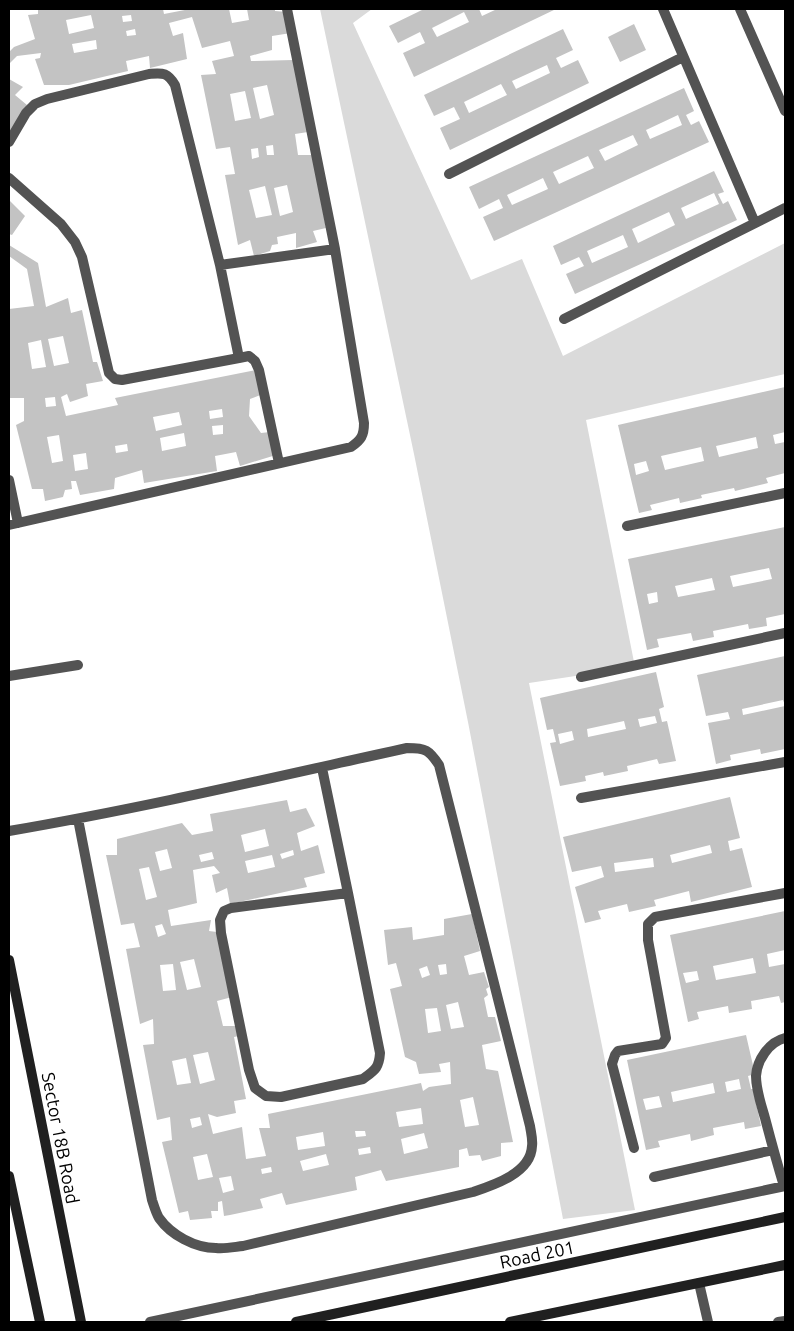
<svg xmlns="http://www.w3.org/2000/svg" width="794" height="1331" viewBox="0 0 794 1331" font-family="Ubuntu,sans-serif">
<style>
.green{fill:#dadada}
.building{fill:#c3c3c3;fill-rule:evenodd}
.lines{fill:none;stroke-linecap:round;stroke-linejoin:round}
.lane{stroke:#535353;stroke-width:10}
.street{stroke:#535353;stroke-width:10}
.secondary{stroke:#202020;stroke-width:10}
.labels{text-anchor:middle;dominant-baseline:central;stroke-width:4;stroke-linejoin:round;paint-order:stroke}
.street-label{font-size:18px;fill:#000;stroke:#fff}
</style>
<rect width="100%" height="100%" fill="#fff"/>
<path class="green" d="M320,9h52l-19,14 118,257 51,-21 41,97 222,-113v131l-199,46 49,247 -106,16 106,527 -72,9 -95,-497 -54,-268z"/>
<path class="building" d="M38,9h125l1,5 26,-5h39l3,14 17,-3 -2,-11h28v2l12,1 4,21 -19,3v14l-22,6 1,5 42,-1 15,72 -13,2 3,21h15l13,73 -13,3 4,11 -21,6v-15l-19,4 1,7 -6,1 -2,6 -16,5 -4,-16 -12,5 -13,-70 10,-1 -5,-27 -14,2 -15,-74 15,-1 -4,-13 22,-5 -4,-15 -28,7 -10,-31 -23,6 4,13 10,-3 4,26 -37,9 -1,-12 -23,5 2,10 -59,14h-25l-9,-26 5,-1 1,-5 -24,3 -8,8v-12l5,-5 21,-8 -7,-24 10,-1zM91,15l3,13 -25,6 -3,-14zM131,15l1,6 -9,1 -1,-6zM135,29l1,6 -9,1 -1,-5zM96,40l1,9 -23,4 -2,-9zM267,85l7,30 -14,4 -7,-31zM245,91l6,27 -16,3 -5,-27zM273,145l1,10h-7l-1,-9zM258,148l1,9 -7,2 -1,-10zM287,185l6,27 -13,4 -6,-28zM265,186l7,29 -16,3 -7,-28z
M424,9h55l3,7 15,-7h59l-142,68 -11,-24 22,-10 -5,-11 -22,11 -9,-17zM464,12l5,10 -32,15 -5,-9z
M634,24l12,26 -26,12 -12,-25z
M563,29l10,21 -17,8 5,10 17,-8 11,23 -139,67 -10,-22 20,-9 -6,-12 -20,9 -10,-21zM547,65l3,8 -34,16 -4,-8zM501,84l6,11 -38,18 -5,-11z
M9,79l14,8 -8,8 12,10 -18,29z
M684,88l10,23 -8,4 5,10 8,-4 10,21 -215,99 -11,-24 20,-9 -4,-9 -20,10 -10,-22zM678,115l4,10 -32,14 -4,-9zM633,135l5,10 -33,16 -6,-11zM588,156l6,12 -35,16 -6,-12zM543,178l5,11 -36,16 -5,-10z
M714,171l10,21 -6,2 5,10 5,-3 9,19 -162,74 -9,-20 18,-8 -5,-9 -18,8 -8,-19zM714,193l5,11 -33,15 -5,-11zM669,212l6,13 -37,18 -6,-14zM623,235l5,12 -36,16 -5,-12z
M9,200l16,16 -13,19 -3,-1z
M9,245l29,18 8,44 22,-9 3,15 11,-3 11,52h4l6,19 -17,3 2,12 -18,6 -3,-8 -6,3 5,19 52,-11 -3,-7 141,-28 7,24 -13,5 -1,17 12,17 9,-1 6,23 -36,11 -4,-14 -21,4 2,15 -73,12 -2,-13 -27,8 -1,11 -34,6 -4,-14h-5l1,8 -7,1 -2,7 -18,4 -2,-12h-11l-16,-64 8,-4v-23h-15v-89l25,-3 -7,-37 -18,-13zM63,336l6,27 -15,3 -6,-27zM41,340l5,27 -14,2 -4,-26zM55,397l1,9 -10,1 -1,-9zM222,409l1,8 -13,2 -1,-8zM179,412l3,13 -26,6 -3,-14zM223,425v9l-10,1 -1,-9zM184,433l2,13 -24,5 -2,-13zM59,435l4,26 -11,2 -5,-26zM127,444l1,7 -12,2 -1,-7zM86,453l2,16 -13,2 -2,-16z
M785,387v45l-12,3 2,9 10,-2v31l-19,5 2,5 -33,8 -1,-3 -33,7 1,3 -22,5 -1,-5 -29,7 2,5 -13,3 -21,-88zM756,437l2,11 -39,9 -3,-11zM701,447l3,14 -39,9 -4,-14zM646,461l3,10 -13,4 -2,-11z
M785,527v87l-19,4 1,8 -18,3 -1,-5 -35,7 1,6 -21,4 -2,-8 -34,6 2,8 -12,3 -19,-91zM769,568l3,11 -39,8 -3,-11zM712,578l3,12 -37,7 -3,-11zM657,592l1,10 -9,2 -2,-10z
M785,656v49l-2,-5 -41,9 1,6 42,-9v43l-24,5 -1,-5 -30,6 1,5 -15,4 -8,-41 22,-4 -2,-7 -22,4 -9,-41z
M656,672l8,35 -5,2 3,13 5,-1 9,40 -17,3 -2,-5 -30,7 1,5 -24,5 -1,-4 -18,4 1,5 -26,5 -10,-43 6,-1 -3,-13 -6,1 -7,-32zM655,716l2,7 -17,4 -2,-8zM624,721l2,8 -38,8 -1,-8zM572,731l2,9 -14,4 -2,-10z
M730,797l10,41 -12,3 2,10 12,-3 10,39 -61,15 -2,-11 -35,9 2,6 -27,6 -2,-8 -29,7 3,8 -16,4 -10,-36 29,-10 -3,-11 -29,6 -9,-35zM710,845l2,8 -40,10 -2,-8zM653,858l1,9 -39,5 -1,-9z
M287,800l3,12 16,-4 9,18 -18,7 4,18 17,-6 7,28 -21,5 3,9 -77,17 -3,-16 -11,5 -4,-18 8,-2 -6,-7 -21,4 4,33 -29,7 3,16 40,-6 -2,11 8,1 15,65 -15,4 6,25h14l2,10 -5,1 12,62 -12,2 2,12 -19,4 -9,-3 5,20 29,-7 4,32 20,-3 -7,-28h11l-2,-14 153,-31 2,8 6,-4 22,-3 -1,-22 -11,2 2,8 -22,2 -3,-12 -11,-5 -15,-68 12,-3 -6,-23 -8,2 -4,-35 28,-3 1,13 31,-5v-16l28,-5 8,37 -16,5 5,19 15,-3 5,15 -3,2 2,6 -4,3 4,19h7l6,24 -19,4 4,24 12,2 15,71 -12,1v13l-19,5 -2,-6 -11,1 -2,-8 -8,2v17l-73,14 -5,-11 -26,7 2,13 -71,15 -4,-12 -22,6 3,9 -33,7 -6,1 -2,-15 -4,1v9h-7l1,7 -22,2 -2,-9 -9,2 -17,-71 10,-2 -2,-23 -13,3 -14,-75 11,-1 -1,-25 -13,5 -14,-75 14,-2 -6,-24 -13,2 -15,-70h11v-16l65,-16 10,12 21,-4 -3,-17zM265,829l4,17 -24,6 -4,-17zM167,849l5,19 -12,3 -5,-19zM293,850l1,5 -12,4 -2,-5zM212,852l2,7 -13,3 -2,-7zM272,855l3,12 -27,6 -3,-12zM149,867l8,30 -11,3 -7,-31zM162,924l4,10 -8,3 -3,-11zM194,959l7,28 -14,3 -7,-28zM173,964l3,26 -13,1 -3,-26zM446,964l1,10 -7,1 -2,-10zM427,966l3,9 -8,3 -3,-9zM458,1002l6,25 -13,2 -5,-24zM437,1008l4,23 -13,2 -3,-24zM208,1052l7,28 -15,4 -7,-29zM186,1058l5,25 -14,2 -5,-24zM473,1097l6,28 -14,2 -5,-27zM421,1108l2,16 -24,3 -3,-15zM200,1117l2,8 -10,3 -2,-9zM355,1131h10l1,5 -10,1zM323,1132l2,14 -27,4 -2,-13zM424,1133l4,15 -24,6 -3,-15zM370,1147l1,6 -12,2 -1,-6zM207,1154l6,23 -15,3 -5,-23zM326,1154l3,11 -26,6 -3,-10zM271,1167l1,5 -10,2 -1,-5zM231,1176l3,14 -11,3 -4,-15z
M785,911v39l-18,4 2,13 16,-3v38l-4,1 -2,-7 -28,5 1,8 -23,4 -1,-7 -31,6 2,7 -11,3 -18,-87zM753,958l3,15 -40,7 -3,-14zM697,971l2,9 -13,3 -3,-10z
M746,1035l9,39 -7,2 3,13h2l8,37 -16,3 -1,-7 -31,6 1,7 -23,6 -1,-7 -32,7 2,6 -14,3 -19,-90zM739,1079l2,10 -14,3 -2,-10zM713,1083l2,10 -42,9 -2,-10zM659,1096l3,11 -16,3 -3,-11z"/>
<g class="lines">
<path class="lane" d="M9,676l69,-11
M778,1322l7,-1"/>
<path class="street" d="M663,9l92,214
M740,9l45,102
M9,142l17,-29 9,-9 12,-5 102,-25c14,-1 18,-2 26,11l45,180
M449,174l234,-117
M9,178l52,46 14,18 7,15 27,116 6,6 7,1 117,-22 -19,-93 115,-16
M564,319l221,-111
M239,358l10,-2 6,5 4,9 20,93
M9,480l9,43
M9,525l342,-78c10,-7 13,-11 13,-24l-29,-174 -48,-240
M627,526l158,-33
M581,677l204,-44
M322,768l26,125 -117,15 -7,3 -4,9 1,13 28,137 6,18 11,8 15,1 82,-18c12,-9 16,-11 17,-26l-32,-160
M581,798l204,-36
M9,831c134,-23 266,-54 398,-83 19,0 22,2 32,17l91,361c1,7 3,14 2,20 -1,27 -38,39 -59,46l-230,54c-9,1 -18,3 -27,2 -21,0 -45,-13 -57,-30 -3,-5 -5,-12 -7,-18l-74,-381
M634,1148l-22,-84 3,-9 3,-4 44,-7 4,-6 -18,-98v-16l7,-7 130,-24
M654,1177l119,-27
M784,1186c-7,-23 -13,-45 -19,-68 -4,-14 -9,-28 -9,-42 1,-16 13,-34 29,-38
M699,1283l9,39
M150,1322l635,-136"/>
<path class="secondary" d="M9,960l72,362
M9,1176l31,146
M296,1322l489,-105
M510,1322l275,-57"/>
</g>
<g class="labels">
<g class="street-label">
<text transform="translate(61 1138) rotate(79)">Sector 18B Road</text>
<text transform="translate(537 1254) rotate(-12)">Road 201</text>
</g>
</g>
<rect width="794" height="1331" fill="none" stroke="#000000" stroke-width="20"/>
</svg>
